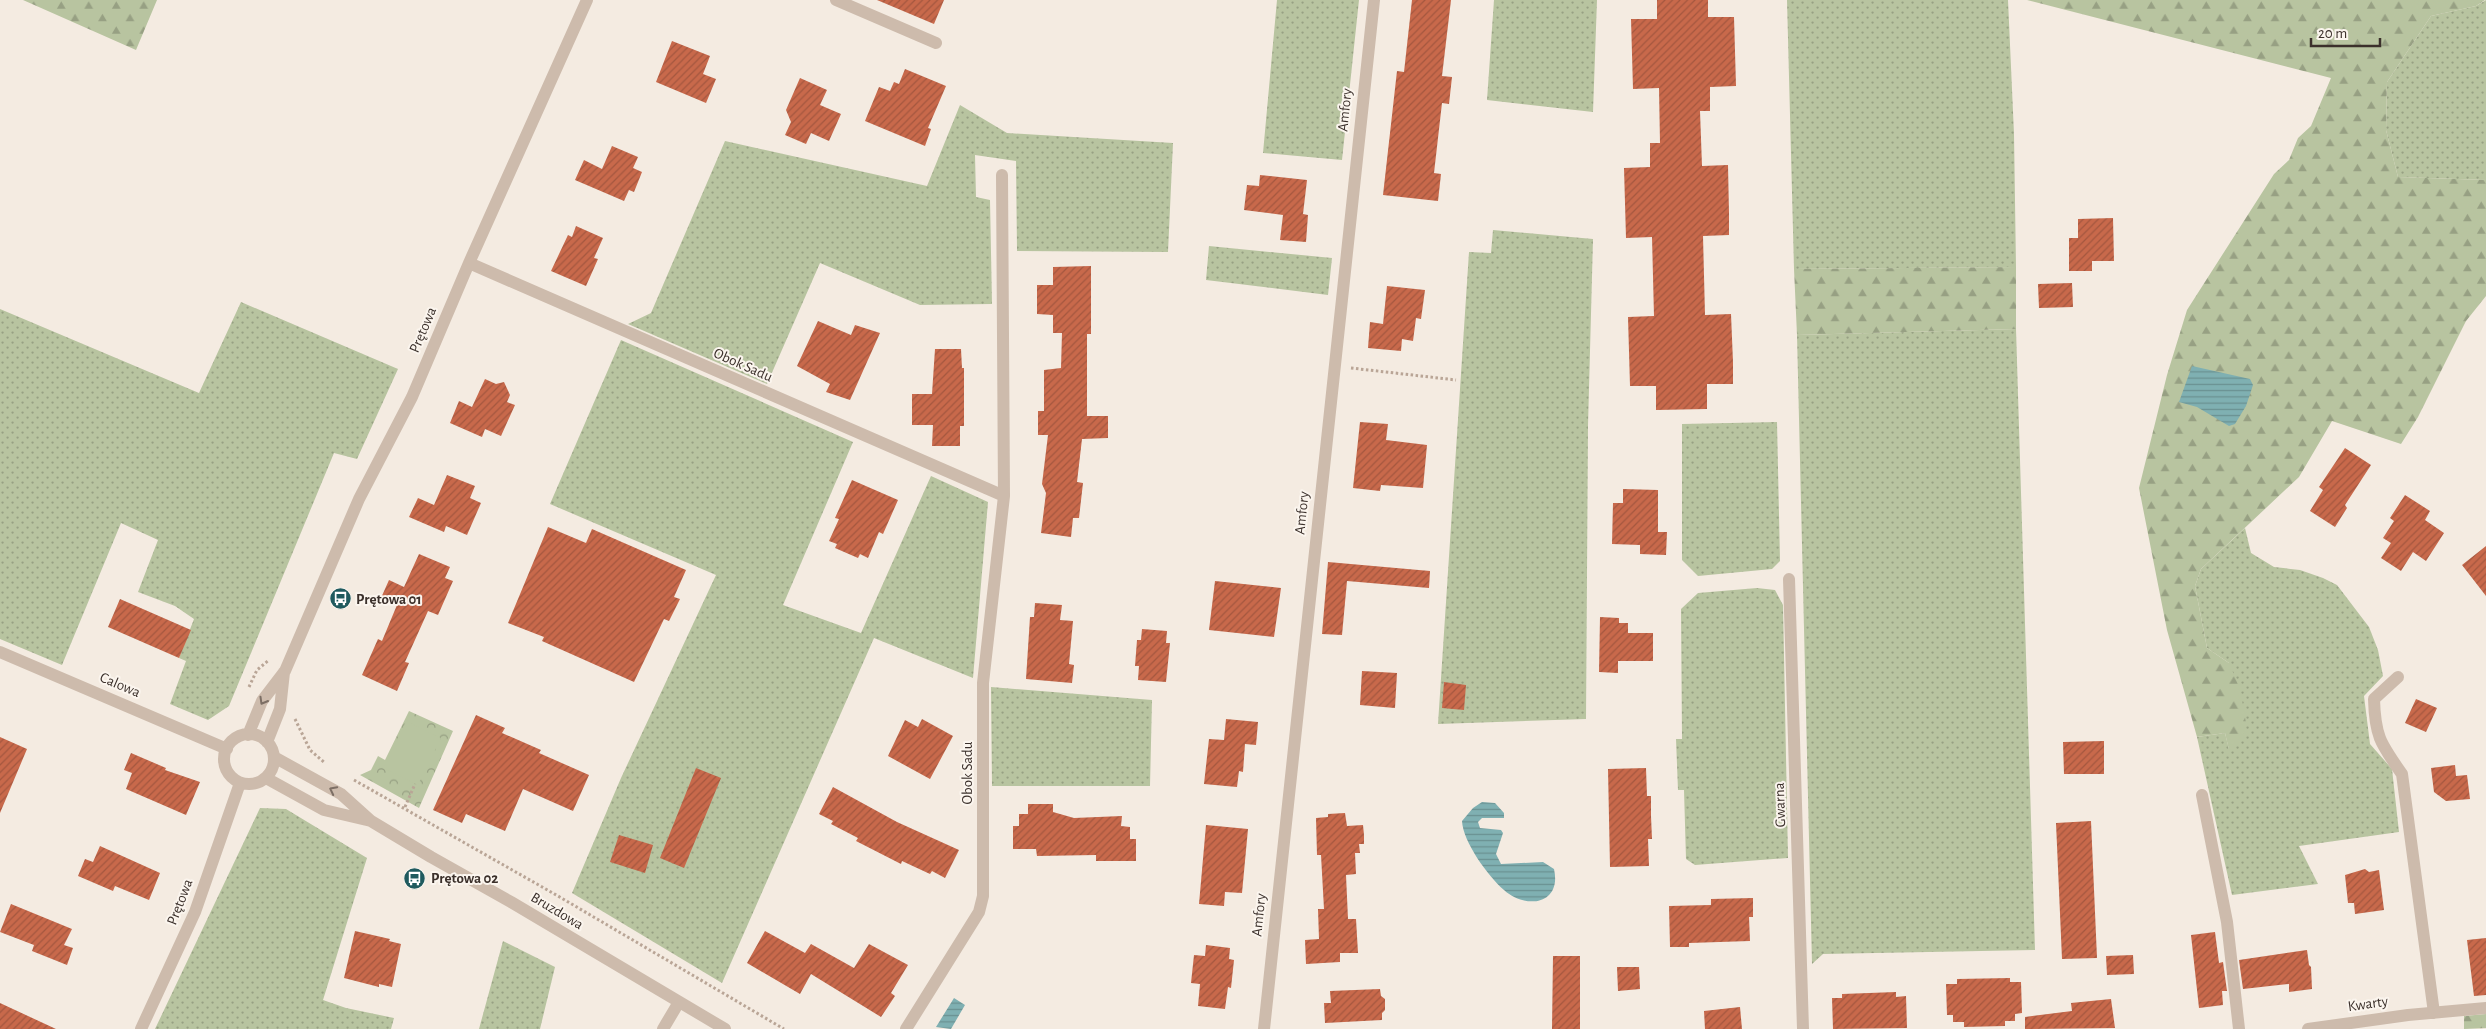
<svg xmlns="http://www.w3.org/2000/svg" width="2486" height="1029" viewBox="0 0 2486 1029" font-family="'Alegreya Sans',sans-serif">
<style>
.grass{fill:url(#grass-dots)}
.forest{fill:url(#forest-firs)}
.park{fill:url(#park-crowns)}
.pitch{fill:#b8c4a0}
.water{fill:url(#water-rules)}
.building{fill:url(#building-hatch)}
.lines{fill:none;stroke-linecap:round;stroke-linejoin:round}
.path{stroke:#b9a596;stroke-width:3;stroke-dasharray:2.5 2.5;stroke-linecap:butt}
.minor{stroke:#cdbbac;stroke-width:12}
.oneway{stroke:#7d6f65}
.labels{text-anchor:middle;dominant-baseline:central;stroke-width:4;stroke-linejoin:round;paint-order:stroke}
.street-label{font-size:15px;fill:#3b302b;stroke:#fbf5ee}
.poi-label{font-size:15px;font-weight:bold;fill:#3b302b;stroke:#fbf5ee;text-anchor:start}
</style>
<defs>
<pattern id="grass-dots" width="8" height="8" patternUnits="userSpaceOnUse" patternTransform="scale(1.25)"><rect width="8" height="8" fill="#b8c4a0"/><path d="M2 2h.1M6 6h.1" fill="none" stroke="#97a083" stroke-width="1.8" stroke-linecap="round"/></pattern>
<pattern id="forest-firs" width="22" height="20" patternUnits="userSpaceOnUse" patternTransform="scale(1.25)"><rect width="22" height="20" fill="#b8c4a0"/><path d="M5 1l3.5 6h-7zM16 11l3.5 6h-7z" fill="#97a083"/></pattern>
<pattern id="park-crowns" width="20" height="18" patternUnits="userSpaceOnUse" patternTransform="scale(1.25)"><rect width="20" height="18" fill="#b8c4a0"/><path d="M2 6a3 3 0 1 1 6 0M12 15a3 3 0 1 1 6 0" fill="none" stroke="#97a083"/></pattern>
<pattern id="water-rules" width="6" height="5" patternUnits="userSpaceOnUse" patternTransform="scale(1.25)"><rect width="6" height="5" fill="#7fb0b2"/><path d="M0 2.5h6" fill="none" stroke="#699091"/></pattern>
<pattern id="building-hatch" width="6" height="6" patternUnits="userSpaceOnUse" patternTransform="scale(1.25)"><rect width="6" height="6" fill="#c8694b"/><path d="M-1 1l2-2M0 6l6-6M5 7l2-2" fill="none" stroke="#a4573f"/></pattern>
</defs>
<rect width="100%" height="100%" fill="#f4ebe1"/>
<path class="grass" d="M1277,0h82l-17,160 -79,-7z
M1494,0h103l-4,112 -106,-12z
M1787,0h221l6,134 2,133 -222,2z
M2486,0v180l-88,-3 -12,-47 1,-48 44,-66 45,-10z
M960,105l47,28 166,10 -5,109 -151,-1 -1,-90 -41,-6 1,42 14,3 2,104 -72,1 -100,-42 -53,121 -139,-60 23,-11 74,-172 202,45z
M1493,230l100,9 -5,187 -2,293 -148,5 31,-472 22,1z
M1209,246l123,12 -4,37 -122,-15z
M241,302l157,67 -41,90 -23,-6 -105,253 -21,14 -38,-16 16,-43 -7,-3 15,-39 -19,-13 -37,-14 20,-52 -37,-17 -59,142 -62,-26v-330l199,84z
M2016,329l19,621 -212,4 -11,10 -15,-629z
M621,340l232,102 -70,163 78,28 70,-157 57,26 -15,176 -99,-40 -152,345 -150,-90 49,-115 95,-203 -166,-71z
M1777,422l3,139 -8,8 -74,7 -16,-16v-136z
M2245,528l6,25 23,14 26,3 23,8 14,7 32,42 9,23 5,26 -19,20 6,48 22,25 7,63 -100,14 19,38 -86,11 -35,-158 28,-4 4,16v-86l-22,-15 -12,-62 6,-17z
M1757,588l18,2 8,15 5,253 -93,7 -9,-6 -2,-69h-6l-2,-51h6l-1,-130 17,-16z
M991,687l161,13 -2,86h-158z
M260,808l26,1 81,49 -44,142 23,8 48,10 -3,11h-236z
M503,941l52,26 -15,62h-61z"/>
<path class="forest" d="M23,0h134l-21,50z
M2027,0h458l-9,6 -45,10 -44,66 -1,48 12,47 88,3v116l-20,25 -48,96 -17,27 -69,-23 -33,56 -98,92 -6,17 12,62 22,15 11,26 6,34 -3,15 -14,12 -4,-17 -28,4 -30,-107 -28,-142 28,-113 20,-65 87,-136 15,-14 9,-22 13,-12 20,-48z
M2016,267v62l-219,6 -3,-66z
M2486,1014v14l-22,1v-13z"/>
<path class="park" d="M409,711l44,20 -34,77 -59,-33 11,-5 7,-14 7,4z"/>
<path class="pitch" d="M406,721l35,17 -23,47 -35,-17z"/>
<path class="water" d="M2192,366l58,13 3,6 -7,21 -11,18 -6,2 -32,-19 -18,-5z
M1482,802l13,1 9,10v5h-22l-4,4 2,6 21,2 2,3 -7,21 5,10 42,-2 11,7c8,35 -28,41 -50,21 -16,-14 -41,-48 -42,-69l11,-13z
M954,998l11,7 -14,24 -15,-2z"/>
<path class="building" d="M877,0h67l-10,24z
M1412,0h39l-9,76 10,1 -3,27 -7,-1 -8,70 7,1 -3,27 -55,-6 14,-124 7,1z
M1657,0h51v17h26l2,69 -26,1v24h-10l2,55 26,-1 1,48v22l-26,1 2,79 26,-1 2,48v22h-26v25l-51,1v-24h-26l-2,-69 26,-1 -2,-79 -26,1 -2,-70 26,-1v-24h10l-1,-55 -26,1 -2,-70h26z
M672,41l38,15 -7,18 13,5 -10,24 -50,-21z
M905,69l41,17 -18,42 3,1 -6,17 -60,-25 14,-34 11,4 4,-9 5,2z
M800,78l27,12 -7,15 21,9 -12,27 -18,-8 -5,11 -21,-9 6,-13 -5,-12z
M612,146l26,11 -5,11 9,4 -8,20 -5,-2 -5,11 -49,-21 9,-20 18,9z
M1260,175l47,5 -4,34 5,1 -2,27 -26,-2 3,-25 -39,-5 3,-25 12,1z
M2113,218l1,43h-22v10h-23v-33h9v-19z
M576,226l27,12 -9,20 4,1 -12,27 -35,-15 17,-36 4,2z
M1091,266v68h-4v82h21v22l-26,1 -5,43 6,1 -4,35h-6l-2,19 -30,-4 5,-40 -4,-9 6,-49h-10v-24h6v-41l17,-2 1,-35h-9v-18l-16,-1v-29h16v-18z
M2072,283l1,24 -34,1 -1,-24z
M1387,286l38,4 -4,29 -5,-1 -3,23 -11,-2 -1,12 -33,-3 2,-26 13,2z
M818,321l33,14 4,-10 25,8 -30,67 -24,-8 4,-8 -33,-18z
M935,349h26l1,19h2v58h-4v20h-28l1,-21h-21v-31h20z
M485,379l11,5 8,-2 6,13 -3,7 8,3 -14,31 -16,-7 -3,8 -32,-14 9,-22 13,6z
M1360,422l28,2 -2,16 41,5 -4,43 -42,-3 -1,6 -27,-3z
M2345,448l26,17 -26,40 2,3 -12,19 -25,-16 13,-21 -4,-3z
M447,475l28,11 -5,12 11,5 -14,32 -21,-9 -2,6 -35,-15 9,-19 16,7z
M852,480l46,20 -15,34 -4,-2 -11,26 -8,-4 -2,4 -23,-10 2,-4 -8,-3 10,-22 -4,-1z
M1623,489l35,1v42h9l-1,23 -26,-1v-9l-28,-1 1,-41h10z
M2405,495l25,16 -5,9 19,13 -18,28 -13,-9 -12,19 -20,-13 10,-15 -8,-5 11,-17 -4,-3z
M548,527l38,16 6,-14 94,41 -12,27 6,2 -11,22 -5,-2 -30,63 -92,-41 2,-4 -36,-14z
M2486,546v50l-24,-31z
M419,554l31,13 -5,11 8,3 -15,34 -10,-4 -23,51 4,1 -12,28 -35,-16 16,-36 4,2 15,-36 -16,-7 8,-18 15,7z
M1328,562l102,9 -1,17 -82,-7 -5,54 -20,-1z
M1215,581l66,7 -7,49 -65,-7z
M120,599l71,31 -12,28 -71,-31z
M1035,603l27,2 -2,15 13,1 -4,43 5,1 -2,18 -46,-4 4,-62h4z
M1600,617l19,1v5h9v10h25v28h-35v12l-19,-1z
M1142,629l25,2 -1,12h4l-4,39 -28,-2 1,-14h-4l2,-26h4z
M1362,671l35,2 -2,35 -35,-3z
M1444,682l22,3 -2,25 -22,-2z
M2416,699l21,9 -11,24 -21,-9z
M476,715l29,13 -3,5 39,17 -2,3 50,22 -16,36 -50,-22 -18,42 -39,-17 -4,9 -29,-13z
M922,719l31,17 -23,43 -42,-23 17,-36 13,7z
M1226,719l32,3 -2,23 -11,-1 -2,28 -4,-1 -2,16 -33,-3 5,-45 15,1z
M0,737l27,12 -27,64z
M2104,741v33h-40l-1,-32z
M131,753l35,15 -1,2 35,12 -14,33 -60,-26 6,-16 -8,-3z
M2455,765l1,11 11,-1 3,24 -24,2 -12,-9 -3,-24z
M696,768l25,10 -37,90 -24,-10z
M1646,768l1,28h4v20l1,23h-4l1,27 -39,1 -2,-98z
M833,787l64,35 62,28 -14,28 -13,-7 -2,3 -28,-13 -1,3 -45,-23 2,-3 -27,-14 2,-3 -14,-7z
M1028,804h25v8l21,6 48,-2 -1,10 9,1v12h6v22h-40v-6l-59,1 -1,-7h-23v-23h6v-12h9z
M1345,813l2,13 16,-1 1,10v9h-5l1,9h-5l1,21 -10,1 2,44h8l2,34h-18v9l-34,2 -1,-24 14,-1 -1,-30h6l-3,-54h-4l-1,-37 12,-1v-3z
M2091,821l6,137 -35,1 -6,-136z
M1206,825l42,4 -6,64 -17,-1 -1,14 -25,-2z
M619,835l34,10 -8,28 -35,-11z
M100,846l60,27 -11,27 -34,-14 -2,5 -35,-15 7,-17 8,3z
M2365,869l4,3 10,-2 5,40 -29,4 -1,-11h-6l-3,-28z
M1753,898v19h-4l1,24 -61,2v4h-19l-1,-41 42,-1v-6z
M11,904l61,25 -8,16 9,3 -6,17 -35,-14 2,-6 -34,-13z
M355,931l35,8 -1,2 12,3 -9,43 -13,-3v3l-35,-9z
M765,931l40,22 6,-9 43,24 15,-24 39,21 -17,28 4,3 -14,21 -70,-43 -11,20 -53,-31z
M2215,932l4,31 4,-1 4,29h-5l1,14 -24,3 -8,-73z
M2486,938v57l-12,1 -7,-56z
M1206,945l24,3 -1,11 5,1 -3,28 -3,-1 -3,22 -27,-3 2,-22 -9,-1 3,-28 11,1z
M2307,950l2,15 2,2 1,22 -23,3v-8l-46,5 -4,-29z
M2133,955l1,19 -27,1 -1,-19z
M1553,956h27v73h-28z
M1617,967h22l1,22 -22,2z
M2010,978v4h11l1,31 -7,1v7h-10v5l-41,1v-5h-11v-7h-6l-1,-31h11v-5z
M1380,989l1,7 4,3v11l-3,3v7l-57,3 -1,-20h7l-1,-12z
M1896,992v5l10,-1 1,32 -74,1 -1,-31h10v-4z
M2111,999l4,29 -90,1v-12l47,-6 -1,-8z
M0,1003l56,26h-56z
M1740,1007l2,22h-37l-1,-18z"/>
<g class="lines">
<path class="path" d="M1351,368l105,12
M249,687l8,-17 12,-10
M295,719l15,31 15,13
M354,780l204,116 226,133
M405,807l10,-23"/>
<path class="minor" d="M836,0l100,43
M469,263l535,233
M1789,579l14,450
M0,652l227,97
M2398,677l-24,22c1,38 7,45 28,75l32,239
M224 759a25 25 0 1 1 50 0a25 25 0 1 1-50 0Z
M248,735l14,-34 23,-30 74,-172 53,-102 57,-134 118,-263
M267,742l13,-33 4,-37
M274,757l67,37 30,27 60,36 80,45 214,127
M266,778l58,32 47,11
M2202,795l25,127 12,107
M141,1029l54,-117 45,-129
M663,1029l16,-27
M906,1029l73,-117 4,-16v-213l21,-187 -2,-321
M1264,1029l110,-1029
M2308,1029l100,-14 78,-7"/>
</g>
<defs><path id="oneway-chevron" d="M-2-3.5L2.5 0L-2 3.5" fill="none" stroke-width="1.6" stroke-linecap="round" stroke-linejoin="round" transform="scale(1.25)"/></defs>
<g class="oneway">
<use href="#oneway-chevron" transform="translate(263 701) rotate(120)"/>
<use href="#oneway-chevron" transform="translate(333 790) rotate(-153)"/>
</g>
<defs>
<symbol id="bus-disc" viewBox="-11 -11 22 22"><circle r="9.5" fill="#1f5a5e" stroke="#fbf5ee"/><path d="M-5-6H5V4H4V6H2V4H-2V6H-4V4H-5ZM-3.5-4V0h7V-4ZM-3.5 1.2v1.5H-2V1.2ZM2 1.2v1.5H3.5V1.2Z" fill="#fff"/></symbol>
</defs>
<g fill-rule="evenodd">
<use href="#bus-disc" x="328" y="586" width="25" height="25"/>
<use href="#bus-disc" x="402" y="866" width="25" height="25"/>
</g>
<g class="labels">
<g class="street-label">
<text transform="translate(1345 110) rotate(-84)">Amfory</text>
<text transform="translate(423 330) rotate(-67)">Prętowa</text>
<text transform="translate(743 365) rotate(24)">Obok Sadu</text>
<text transform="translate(1302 513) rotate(-84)">Amfory</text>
<text transform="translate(120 685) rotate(23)">Calowa</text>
<text transform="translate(967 773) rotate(-90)">Obok Sadu</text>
<text transform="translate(1780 805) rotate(-92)">Gwarna</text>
<text transform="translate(180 902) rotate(-69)">Prętowa</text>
<text transform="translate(557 911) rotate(31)">Bruzdowa</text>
<text transform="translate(1259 915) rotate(-84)">Amfory</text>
<text transform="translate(2368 1004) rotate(-8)">Kwarty</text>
</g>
<g class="poi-label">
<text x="356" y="599">Prętowa 01</text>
<text x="431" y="878">Prętowa 02</text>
</g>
</g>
<path d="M2311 38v8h69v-8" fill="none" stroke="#3b302b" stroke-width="2.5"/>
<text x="2318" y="38" font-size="15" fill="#3b302b" stroke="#fbf5ee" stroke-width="4" paint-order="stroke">20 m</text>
</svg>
